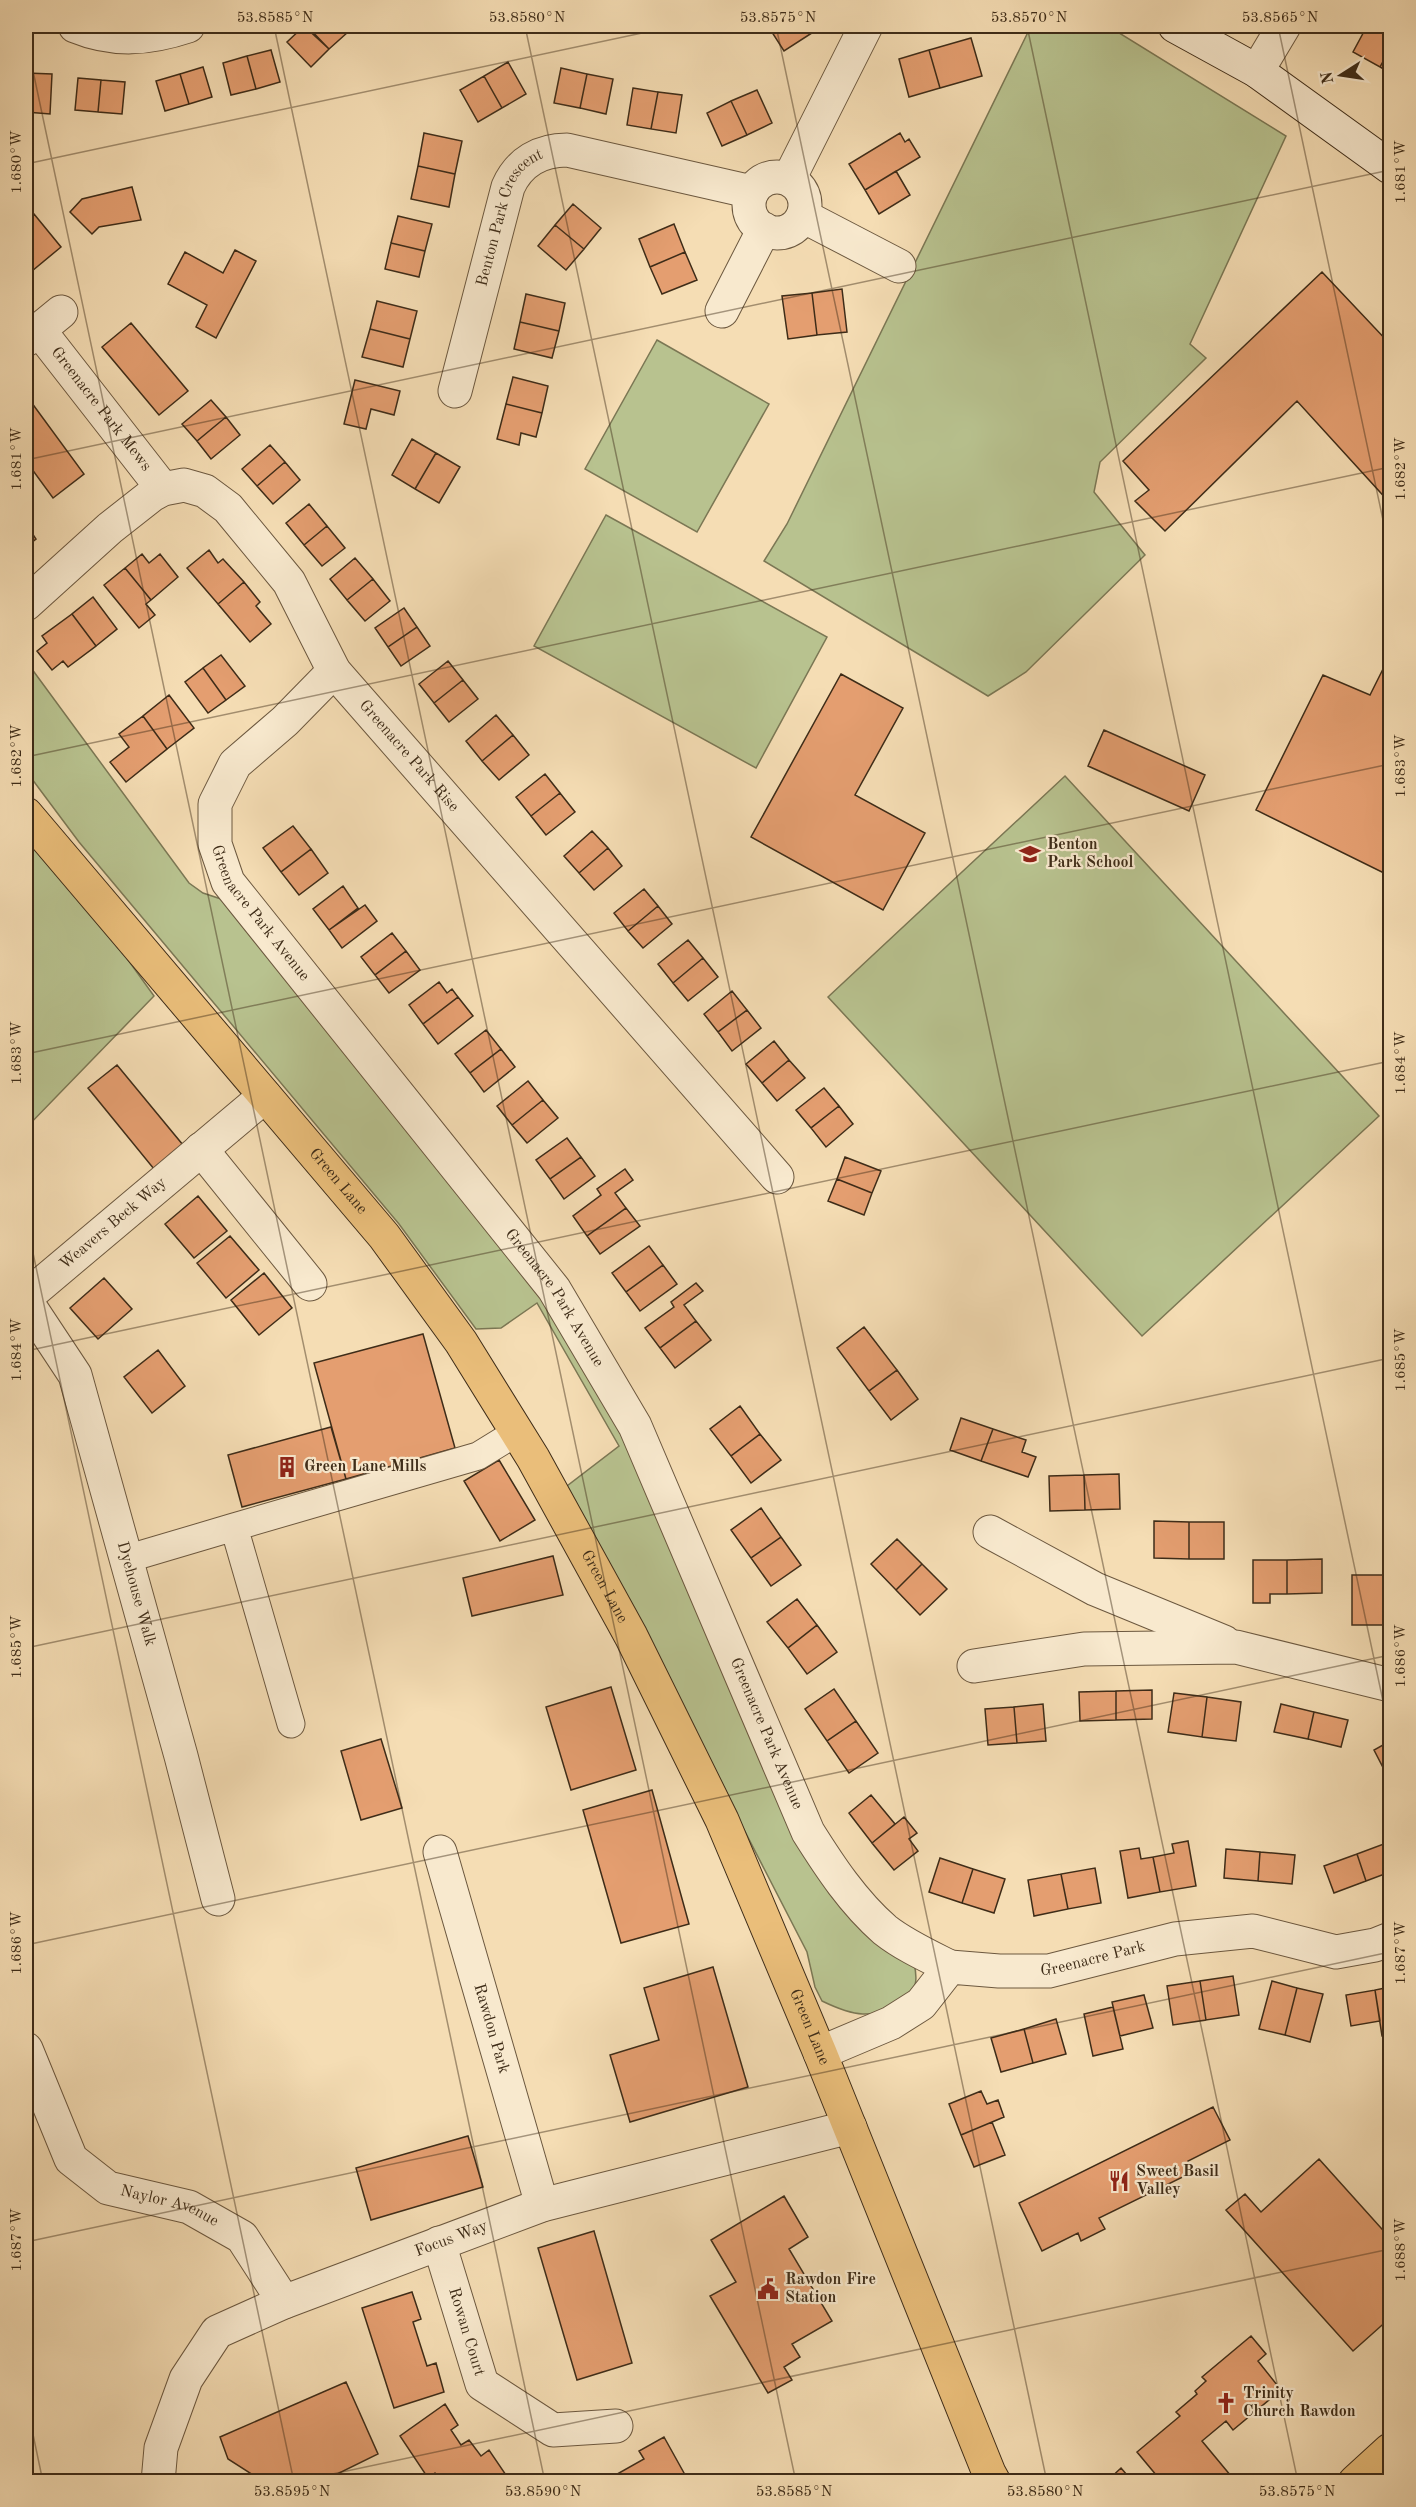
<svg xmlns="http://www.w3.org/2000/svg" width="1416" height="2507" viewBox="0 0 1416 2507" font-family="'Old Standard TT',serif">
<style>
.green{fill:#b8c28f;stroke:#7b7754;stroke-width:1.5}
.building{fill:#e49e70;stroke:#3e2c18;stroke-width:1.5}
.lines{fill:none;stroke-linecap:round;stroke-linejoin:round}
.pedestrian-casing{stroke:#6c583f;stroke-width:29}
.minor-casing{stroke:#6c583f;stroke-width:35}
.secondary-casing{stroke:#3e2c18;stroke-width:35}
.primary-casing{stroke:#3e2c18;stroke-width:35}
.trunk-casing{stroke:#3e2c18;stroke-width:35}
.pedestrian{stroke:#f8e9ce;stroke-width:27}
.minor{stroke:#f8e9ce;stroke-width:33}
.secondary{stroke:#f8e9ce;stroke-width:33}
.primary{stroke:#eabe7a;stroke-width:33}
.trunk{stroke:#eabe7a;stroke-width:33}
.ticks{fill:none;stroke:#3e2c18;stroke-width:1.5;stroke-opacity:0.45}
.labels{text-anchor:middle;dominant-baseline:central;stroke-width:4.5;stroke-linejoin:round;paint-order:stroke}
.street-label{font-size:16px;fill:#3e2c18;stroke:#f8e9ce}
.poi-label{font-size:16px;font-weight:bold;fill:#3e2c18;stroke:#f8e9ce;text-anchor:start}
.neatline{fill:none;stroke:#3e2c18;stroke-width:2}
.ticks-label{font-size:15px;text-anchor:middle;fill:#3e2c18}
</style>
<rect width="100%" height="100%" fill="#f5ddb4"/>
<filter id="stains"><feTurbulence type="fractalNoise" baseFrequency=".00333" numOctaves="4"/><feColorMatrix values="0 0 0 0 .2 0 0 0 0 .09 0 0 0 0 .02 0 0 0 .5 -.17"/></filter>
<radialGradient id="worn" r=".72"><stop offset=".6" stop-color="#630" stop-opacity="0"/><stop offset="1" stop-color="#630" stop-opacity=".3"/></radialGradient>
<path class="green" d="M1031,26h77l178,110 -96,208 16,14 -106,104 -6,30 51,63 -119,117 -38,24 -224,-135 23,-37z
M657,340l112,64 -72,128 -112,-63z
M606,515l221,122 -71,131 -222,-122z
M26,661l163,222 14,10 18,6 325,399 61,105 170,381 137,179c4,18 3,27 -12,37 -29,21 -49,16 -80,1l-7,-14 -8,-35 -240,-466 52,-40 -82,-143 -36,25 -25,1 -77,-105 -320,-382 -53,-71z
M1065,776l314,340 -237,220 -314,-339z
M26,818l128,178 -128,132z"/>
<path class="building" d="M304,26l25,23 -18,18 -24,-25z
M307,26h35l6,6 -19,17z
M768,26h47l3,3 -34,22z
M1367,26h14l9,5v18l-10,18 -27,-15z
M971,38l11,38 -42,12 -11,-38z
M1390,49v24l-10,-6z
M271,50l9,32 -24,7 -9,-33z
M929,50l11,38 -31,9 -10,-38z
M247,56l9,33 -25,6 -8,-32z
M508,62l18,32 -24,14 -18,-32z
M203,67l9,30 -23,7 -9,-30z
M561,68l26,6 -7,34 -26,-5z
M26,73l26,1 -2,40 -24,-2z
M180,74l9,30 -24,7 -9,-30z
M587,74l26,5 -7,35 -26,-6z
M484,76l18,32 -24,14 -18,-32z
M78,78l23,2 -3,32 -23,-2z
M101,80l24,2 -3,32 -24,-2z
M633,88l25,4 -7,37 -24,-4z
M757,90l15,33 -25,12 -16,-34z
M658,92l24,3 -6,38 -25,-4z
M731,101l16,34 -25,11 -15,-33z
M424,133l38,8 -7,33 -37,-8z
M900,133l5,9 4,-3 11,18 -55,33 -16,-26z
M418,166l37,8 -6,33 -38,-8z
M896,171l14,24 -31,19 -14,-24z
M132,187l9,33 -42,7 -7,7 -22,-22 12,-13z
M573,204l28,24 -17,21 -29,-24z
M34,214l27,33 -35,29v-55z
M398,216l34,8 -7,27 -34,-8z
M674,224l11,28 -35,15 -11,-28z
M555,225l29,24 -18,21 -28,-24z
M391,243l34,8 -6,26 -34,-8z
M235,250l21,11 -40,77 -20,-11 11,-22 -39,-21 17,-32 38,21z
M685,252l12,28 -35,14 -12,-27z
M1322,272l68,72v159l-93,-102 -132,130 -30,-30 14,-11 -26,-29z
M842,289l5,43 -30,3 -5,-42z
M812,293l5,42 -29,4 -6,-43z
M526,294l39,9 -6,28 -39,-9z
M377,301l40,10 -7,28 -40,-10z
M520,322l39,9 -7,27 -38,-9z
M131,323l57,68 -29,24 -57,-68z
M370,329l40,10 -7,28 -41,-10z
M513,377l35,9 -6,27 -36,-9z
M355,380l45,11 -6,24 -23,-6 -5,20 -22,-5z
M26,395l58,79 -31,24 -27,-37z
M211,400l15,17 -29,24 -15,-17z
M506,404l36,9 -6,24 -15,-4 -2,12 -22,-6z
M226,417l14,18 -29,24 -14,-18z
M412,439l24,14 -21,36 -23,-14z
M270,445l15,17 -28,24 -15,-17z
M436,453l24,14 -21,36 -24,-14z
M285,462l15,18 -27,24 -16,-18z
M309,504l18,22 -23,19 -18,-22z
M26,524l10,15 -10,8z
M327,526l18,22 -23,18 -18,-21z
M209,550l9,13 5,-4 21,23 -26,22 -31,-36z
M142,554l7,9 11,-9 18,23 -27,23 -26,-32z
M355,558l18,21 -26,21 -17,-21z
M125,568l26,32 -5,4 9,11 -16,13 -35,-43z
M373,579l17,22 -25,20 -18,-21z
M244,582l16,20 -4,4 15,18 -21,18 -32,-38z
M93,597l24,32 -21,17 -24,-32z
M404,608l13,19 -29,20 -13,-19z
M72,614l24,32 -28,21 -5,-6 -11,9 -15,-19 10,-8 -5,-7z
M417,627l13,19 -29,20 -13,-19z
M221,655l24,31 -19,14 -23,-32z
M1390,655v221l-134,-66 67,-135 47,20z
M448,661l15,19 -29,23 -15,-19z
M203,668l23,32 -18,13 -23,-31z
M841,674l62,34 -48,87 70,38 -42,77 -132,-73z
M463,680l15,19 -29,23 -15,-19z
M169,695l25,33 -27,21 -24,-33z
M496,715l17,20 -31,26 -16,-20z
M143,716l24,33 -41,33 -16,-20 19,-15 -10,-13z
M1104,730l101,45 -16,36 -101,-45z
M513,735l16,20 -30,25 -17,-19z
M545,774l15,19 -29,23 -15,-19z
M560,793l15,19 -29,23 -15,-19z
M293,826l18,23 -30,23 -18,-24z
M592,831l16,17 -29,25 -15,-17z
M608,848l14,18 -28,24 -15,-17z
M311,849l17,24 -29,22 -18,-23z
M343,886l15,22 -29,22 -16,-21z
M644,889l14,17 -30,25 -14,-18z
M365,905l12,16 -35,27 -13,-18z
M658,906l14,18 -29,24 -15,-17z
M392,933l14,18 -31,24 -14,-18z
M688,940l15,18 -30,25 -15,-19z
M406,951l14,19 -31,23 -14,-18z
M703,958l15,19 -30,24 -15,-18z
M439,982l8,11 5,-4 6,8 -35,27 -14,-19z
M732,991l15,19 -29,22 -14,-18z
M458,997l15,19 -35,28 -15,-20z
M747,1010l14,18 -29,23 -14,-19z
M486,1030l15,19 -31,24 -15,-19z
M774,1041l15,19 -27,23 -16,-19z
M501,1049l14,18 -31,25 -14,-19z
M789,1060l16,18 -28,23 -15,-18z
M117,1065l66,80 -29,24 -66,-81z
M528,1081l15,19 -31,25 -15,-19z
M824,1088l15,18 -28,22 -15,-18z
M543,1100l15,18 -31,25 -15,-18z
M839,1106l14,18 -27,23 -15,-19z
M567,1138l14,19 -31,22 -14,-19z
M581,1157l14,19 -31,23 -14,-20z
M845,1157l36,14 -9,22 -35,-14z
M625,1169l8,11 -18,13 11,15 -39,28 -14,-20 28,-21 -4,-6z
M837,1179l35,14 -8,22 -36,-14z
M198,1196l29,35 -33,27 -29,-34z
M626,1208l14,18 -40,28 -13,-18z
M230,1236l29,34 -33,28 -29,-35z
M649,1246l14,19 -37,27 -14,-19z
M663,1265l14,19 -37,27 -14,-19z
M264,1273l28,35 -33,27 -28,-35z
M104,1278l28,31 -34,30 -28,-31z
M696,1283l7,8 -19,14 12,16 -36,27 -15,-20 29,-21 -3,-5z
M696,1321l15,19 -36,28 -15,-20z
M864,1327l33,43 -28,21 -32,-43z
M423,1334l32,114 -109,31 -32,-116z
M158,1350l27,36 -33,27 -28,-36z
M897,1370l21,29 -27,21 -22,-29z
M740,1406l20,28 -29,22 -21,-27z
M961,1418l32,11 -12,32 -31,-11z
M331,1427l15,52 -104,28 -14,-52z
M993,1429l33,11 -4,12 14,5 -8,20 -47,-16z
M760,1434l21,26 -30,23 -20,-27z
M499,1460l36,60 -35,21 -36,-60z
M1119,1474l1,35 -35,1 -1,-35z
M1084,1475l1,35 -35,1 -1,-35z
M761,1508l20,29 -30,21 -20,-28z
M1154,1521l35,1v37l-35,-1z
M1189,1522h35v37h-35z
M781,1537l20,28 -30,21 -20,-28z
M897,1539l25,25 -26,26 -25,-26z
M553,1556l10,39 -91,21 -9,-38z
M1322,1559v34l-35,1v-34z
M1253,1560h34v34h-17v9h-17z
M922,1564l25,25 -27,26 -24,-25z
M1352,1575h31v15h4v35h-35z
M1387,1590h3v35h-3z
M797,1599l20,26 -29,23 -21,-26z
M817,1625l20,27 -30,22 -19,-26z
M611,1687l25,83 -65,20 -25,-83z
M834,1689l22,32 -29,20 -22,-32z
M1152,1690v29l-36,1v-29z
M1116,1691v29l-36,1 -1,-29z
M1174,1693l33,4 -5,40 -34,-5z
M1207,1697l34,5 -5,39 -34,-4z
M1043,1704l3,37 -29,2 -3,-36z
M1281,1704l33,8 -6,27 -34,-7z
M1014,1707l3,36 -29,2 -3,-36z
M1314,1712l34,8 -7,27 -33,-8z
M856,1721l22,32 -29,20 -22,-32z
M381,1739l21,69 -41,12 -20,-69z
M1390,1741v40l-16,-31z
M652,1790l37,134 -68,19 -38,-133z
M871,1795l24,29 -23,19 -23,-30z
M904,1817l13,16 -8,6 9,12 -24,19 -22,-27z
M1188,1841l8,45 -36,6 -7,-35 21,-4 -2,-9z
M1389,1842l1,30 -24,9 -9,-27z
M1139,1848l2,11 12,-2 7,35 -32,6 -8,-47z
M1226,1849l34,3 -2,29 -34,-3z
M1260,1852l35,3 -3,29 -34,-3z
M1357,1854l9,27 -32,12 -10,-27z
M940,1858l33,11 -11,34 -33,-11z
M1095,1868l6,35 -33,6 -7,-35z
M973,1869l32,10 -11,34 -32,-10z
M1061,1874l7,35 -34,7 -6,-36z
M713,1967l35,120 -118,35 -20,-67 49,-15 -15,-52z
M1233,1976l6,39 -33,5 -6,-39z
M1200,1981l6,39 -33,5 -6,-39z
M1272,1981l25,7 -12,47 -26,-6z
M1390,1987v48l-8,1 -7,-46z
M1297,1988l26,6 -13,48 -25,-7z
M1375,1990l5,31 -29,5 -5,-31z
M1144,1995l9,33 -33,8 -8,-34z
M1113,2007l10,42 -30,7 -9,-42z
M1056,2019l10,35 -33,9 -9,-34z
M1024,2029l9,34 -32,9 -10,-34z
M981,2091l6,13 11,-4 6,17 -43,18 -12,-31z
M1213,2107l17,33 -42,21 5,11 -94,46 6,11 -24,12 -3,-8 -36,18 -23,-48z
M992,2122l13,33 -31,12 -13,-32z
M468,2136l15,51 -112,33 -15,-52z
M1319,2159l71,79v80l-37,33 -127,-141 19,-16 16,18z
M784,2196l24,41 -19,12 43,72 -40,23 8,13 -16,10 8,13 -24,13 -58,-97 26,-14 -25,-42z
M594,2231l38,132 -55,17 -39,-132z
M412,2292l9,27 -8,3 14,44 9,-3 8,29 -50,16 -32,-100z
M1251,2336l15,18 -8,7 23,29 -48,40 -7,-9 -24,20 34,41h-74l-25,-30 43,-36 -4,-4 21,-18 -2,-3 11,-10 -4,-4z
M346,2382l32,72 -43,21 13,7h-84l-36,-23 -8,-22z
M445,2404l13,21 -7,5 10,15 8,-5 12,16 8,-6 17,25 -9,7h-55l-7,-9 -7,5 -28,-42z
M664,2437l25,45h-86l41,-23 -5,-8z
M1121,2468l12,14h-27z"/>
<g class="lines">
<defs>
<path id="pedestrian" d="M126,1559l108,-32
M291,1724l-57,-197 244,-71 39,-24"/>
<g id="minor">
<path d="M75,26c39,16 74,13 113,0"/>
<path d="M1257,71l27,-45"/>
<circle cx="777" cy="205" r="28"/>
<path d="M789,179l77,-153"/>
<path d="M803,216l96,50"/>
<path d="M722,311l42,-82"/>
<path d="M39,330l22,-18"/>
<path id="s1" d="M26,340l13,-10 124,159"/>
<path id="s2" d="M455,391l53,-204c11,-25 32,-37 59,-37l185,42"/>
<path id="s3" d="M26,604l84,-76 42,-33 11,-6 21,-4 21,6 23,17 61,74 45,89 443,506"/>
<path id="s4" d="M334,671l-49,50 -50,43 -20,40v40l13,38 326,407 81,137 173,406c22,35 45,70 77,98 19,15 43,26 65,37"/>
<path d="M201,1149l109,135"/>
<path id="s5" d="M26,1297l239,-201"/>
<path id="s6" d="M26,1301l49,74 106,381 37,143"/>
<path d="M990,1532l105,57 129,53"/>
<path d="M974,1666l110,-17 152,-2 154,38"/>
<path id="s7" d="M440,1852l102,353"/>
<path id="s8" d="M26,2049l45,110 37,29 81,19 53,30 42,65"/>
<path id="s9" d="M820,2053l71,-30 30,-19 29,-37 49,4h50l126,-32 78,-8 83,21 39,-7 15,-6"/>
<path id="s10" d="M439,2243l43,141 71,46 63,-4"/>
<path id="s11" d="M158,2482l3,-34 25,-69 31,-47 67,-30 258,-97 308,-78"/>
</g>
<path id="secondary" d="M1175,26l82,45 133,96"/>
<path id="primary" d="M1355,2482l35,-32"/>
<g id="trunk">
<path id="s12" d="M26,814l358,422 77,106 72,116 98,178 91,184 98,233 169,420 5,9"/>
</g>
</defs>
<use href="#pedestrian" class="pedestrian-casing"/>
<use href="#minor" class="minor-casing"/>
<use href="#secondary" class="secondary-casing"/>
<use href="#primary" class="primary-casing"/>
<use href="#trunk" class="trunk-casing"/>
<use href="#pedestrian" class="pedestrian"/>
<use href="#minor" class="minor"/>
<use href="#secondary" class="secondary"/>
<use href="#primary" class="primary"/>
<use href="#trunk" class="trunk"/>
</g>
<path class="ticks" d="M274,26l522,2456M525,26l522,2456M776,26l522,2456M1027,26l363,1708M1278,26l112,527M26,38l519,2444M26,164l649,-138M26,460l1364,-290M26,757l1364,-290M26,1054l1364,-290M26,1220l268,1262M26,1351l1364,-290M26,1648l1364,-290M26,1945l1364,-290M26,2242l1364,-290M26,2401l17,81M295,2482l1095,-233"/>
<defs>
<symbol id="school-bare" viewBox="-9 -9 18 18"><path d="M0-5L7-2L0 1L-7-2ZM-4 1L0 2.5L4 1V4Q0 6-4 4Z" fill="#8f2418" stroke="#f8e9ce" stroke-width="2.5" paint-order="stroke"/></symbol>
<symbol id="building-bare" viewBox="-9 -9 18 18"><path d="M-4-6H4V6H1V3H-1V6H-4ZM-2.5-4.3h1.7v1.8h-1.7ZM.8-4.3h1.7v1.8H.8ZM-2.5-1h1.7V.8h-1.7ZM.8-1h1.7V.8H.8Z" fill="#8f2418" stroke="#f8e9ce" stroke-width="2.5" paint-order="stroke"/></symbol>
<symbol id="restaurant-bare" viewBox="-9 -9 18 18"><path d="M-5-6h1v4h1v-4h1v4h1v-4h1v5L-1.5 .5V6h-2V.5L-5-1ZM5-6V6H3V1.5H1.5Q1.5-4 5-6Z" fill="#8f2418" stroke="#f8e9ce" stroke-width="2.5" paint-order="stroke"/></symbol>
<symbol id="civic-bare" viewBox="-9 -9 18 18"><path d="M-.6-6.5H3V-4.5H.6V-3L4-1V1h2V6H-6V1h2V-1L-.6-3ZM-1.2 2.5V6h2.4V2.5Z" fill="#8f2418" stroke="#f8e9ce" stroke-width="2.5" paint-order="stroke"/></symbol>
<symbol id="church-bare" viewBox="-9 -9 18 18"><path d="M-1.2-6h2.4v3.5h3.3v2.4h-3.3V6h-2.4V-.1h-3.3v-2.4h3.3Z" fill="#8f2418" stroke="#f8e9ce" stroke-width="2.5" paint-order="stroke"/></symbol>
</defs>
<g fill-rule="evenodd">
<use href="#school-bare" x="1015" y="839" width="30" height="30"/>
<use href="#building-bare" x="272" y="1452" width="30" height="30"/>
<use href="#restaurant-bare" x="1104" y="2166" width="30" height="30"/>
<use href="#civic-bare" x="753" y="2274" width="30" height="30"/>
<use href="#church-bare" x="1211" y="2388" width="30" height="30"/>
</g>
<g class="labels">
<g class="street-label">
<text stroke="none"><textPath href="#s2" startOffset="184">Benton Park Crescent</textPath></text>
<text stroke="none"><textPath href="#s1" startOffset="117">Greenacre Park Mews</textPath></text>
<text stroke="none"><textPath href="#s3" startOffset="560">Greenacre Park Rise</textPath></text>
<text stroke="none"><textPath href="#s4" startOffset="304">Greenacre Park Avenue</textPath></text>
<text stroke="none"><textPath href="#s12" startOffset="482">Green Lane</textPath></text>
<text stroke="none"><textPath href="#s5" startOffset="114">Weavers Beck Way</textPath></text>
<text stroke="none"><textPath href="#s4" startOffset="790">Greenacre Park Avenue</textPath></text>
<text stroke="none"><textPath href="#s12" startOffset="968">Green Lane</textPath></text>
<text stroke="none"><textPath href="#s6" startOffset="316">Dyehouse Walk</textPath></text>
<text stroke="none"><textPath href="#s4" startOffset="1276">Greenacre Park Avenue</textPath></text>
<text stroke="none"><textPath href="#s9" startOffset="304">Greenacre Park</textPath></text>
<text stroke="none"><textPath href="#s12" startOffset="1454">Green Lane</textPath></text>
<text stroke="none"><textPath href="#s7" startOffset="184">Rawdon Park</textPath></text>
<text stroke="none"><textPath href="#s8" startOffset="230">Naylor Avenue</textPath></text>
<text stroke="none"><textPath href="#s11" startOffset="416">Focus Way</textPath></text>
<text stroke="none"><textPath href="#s10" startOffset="93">Rowan Court</textPath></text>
</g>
<g class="poi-label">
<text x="1047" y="845">Benton<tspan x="1047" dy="18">Park School</tspan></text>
<text x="304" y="1467">Green Lane Mills</text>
<text x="1136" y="2172">Sweet Basil<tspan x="1136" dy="18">Valley</tspan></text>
<text x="785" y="2280">Rawdon Fire<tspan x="785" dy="18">Station</tspan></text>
<text x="1243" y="2394">Trinity<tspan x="1243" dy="18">Church Rawdon</tspan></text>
</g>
</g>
<rect width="1416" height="2507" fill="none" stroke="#f5ddb4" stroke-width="66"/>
<g transform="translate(1341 75) rotate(258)" stroke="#f8e9ce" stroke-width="4.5" paint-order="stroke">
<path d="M0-4.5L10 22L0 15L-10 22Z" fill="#3e2c18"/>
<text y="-9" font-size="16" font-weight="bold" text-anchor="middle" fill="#3e2c18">N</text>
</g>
<rect x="33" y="33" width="1350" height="2441" class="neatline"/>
<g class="ticks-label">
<text x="275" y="22">53.8585°N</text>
<text x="527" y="22">53.8580°N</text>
<text x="778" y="22">53.8575°N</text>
<text x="1029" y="22">53.8570°N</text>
<text x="1280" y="22">53.8565°N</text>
<text transform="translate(16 162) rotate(-90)" y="5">1.680°W</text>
<text transform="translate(1400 172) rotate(-90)" y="5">1.681°W</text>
<text transform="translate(16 459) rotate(-90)" y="5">1.681°W</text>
<text transform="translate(1400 469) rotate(-90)" y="5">1.682°W</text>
<text transform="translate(16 756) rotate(-90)" y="5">1.682°W</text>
<text transform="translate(1400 766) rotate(-90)" y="5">1.683°W</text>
<text transform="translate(16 1053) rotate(-90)" y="5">1.683°W</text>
<text transform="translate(1400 1063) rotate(-90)" y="5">1.684°W</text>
<text transform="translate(16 1350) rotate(-90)" y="5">1.684°W</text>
<text transform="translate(1400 1360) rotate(-90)" y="5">1.685°W</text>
<text transform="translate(16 1647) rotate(-90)" y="5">1.685°W</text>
<text transform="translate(1400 1656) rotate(-90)" y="5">1.686°W</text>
<text transform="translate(16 1943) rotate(-90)" y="5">1.686°W</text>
<text transform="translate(1400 1953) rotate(-90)" y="5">1.687°W</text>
<text transform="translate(16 2240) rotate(-90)" y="5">1.687°W</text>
<text transform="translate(1400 2250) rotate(-90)" y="5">1.688°W</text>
<text x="292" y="2496">53.8595°N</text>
<text x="543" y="2496">53.8590°N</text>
<text x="794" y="2496">53.8585°N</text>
<text x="1045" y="2496">53.8580°N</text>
<text x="1297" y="2496">53.8575°N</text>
</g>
<rect width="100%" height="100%" filter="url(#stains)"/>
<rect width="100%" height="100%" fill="url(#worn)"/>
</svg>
